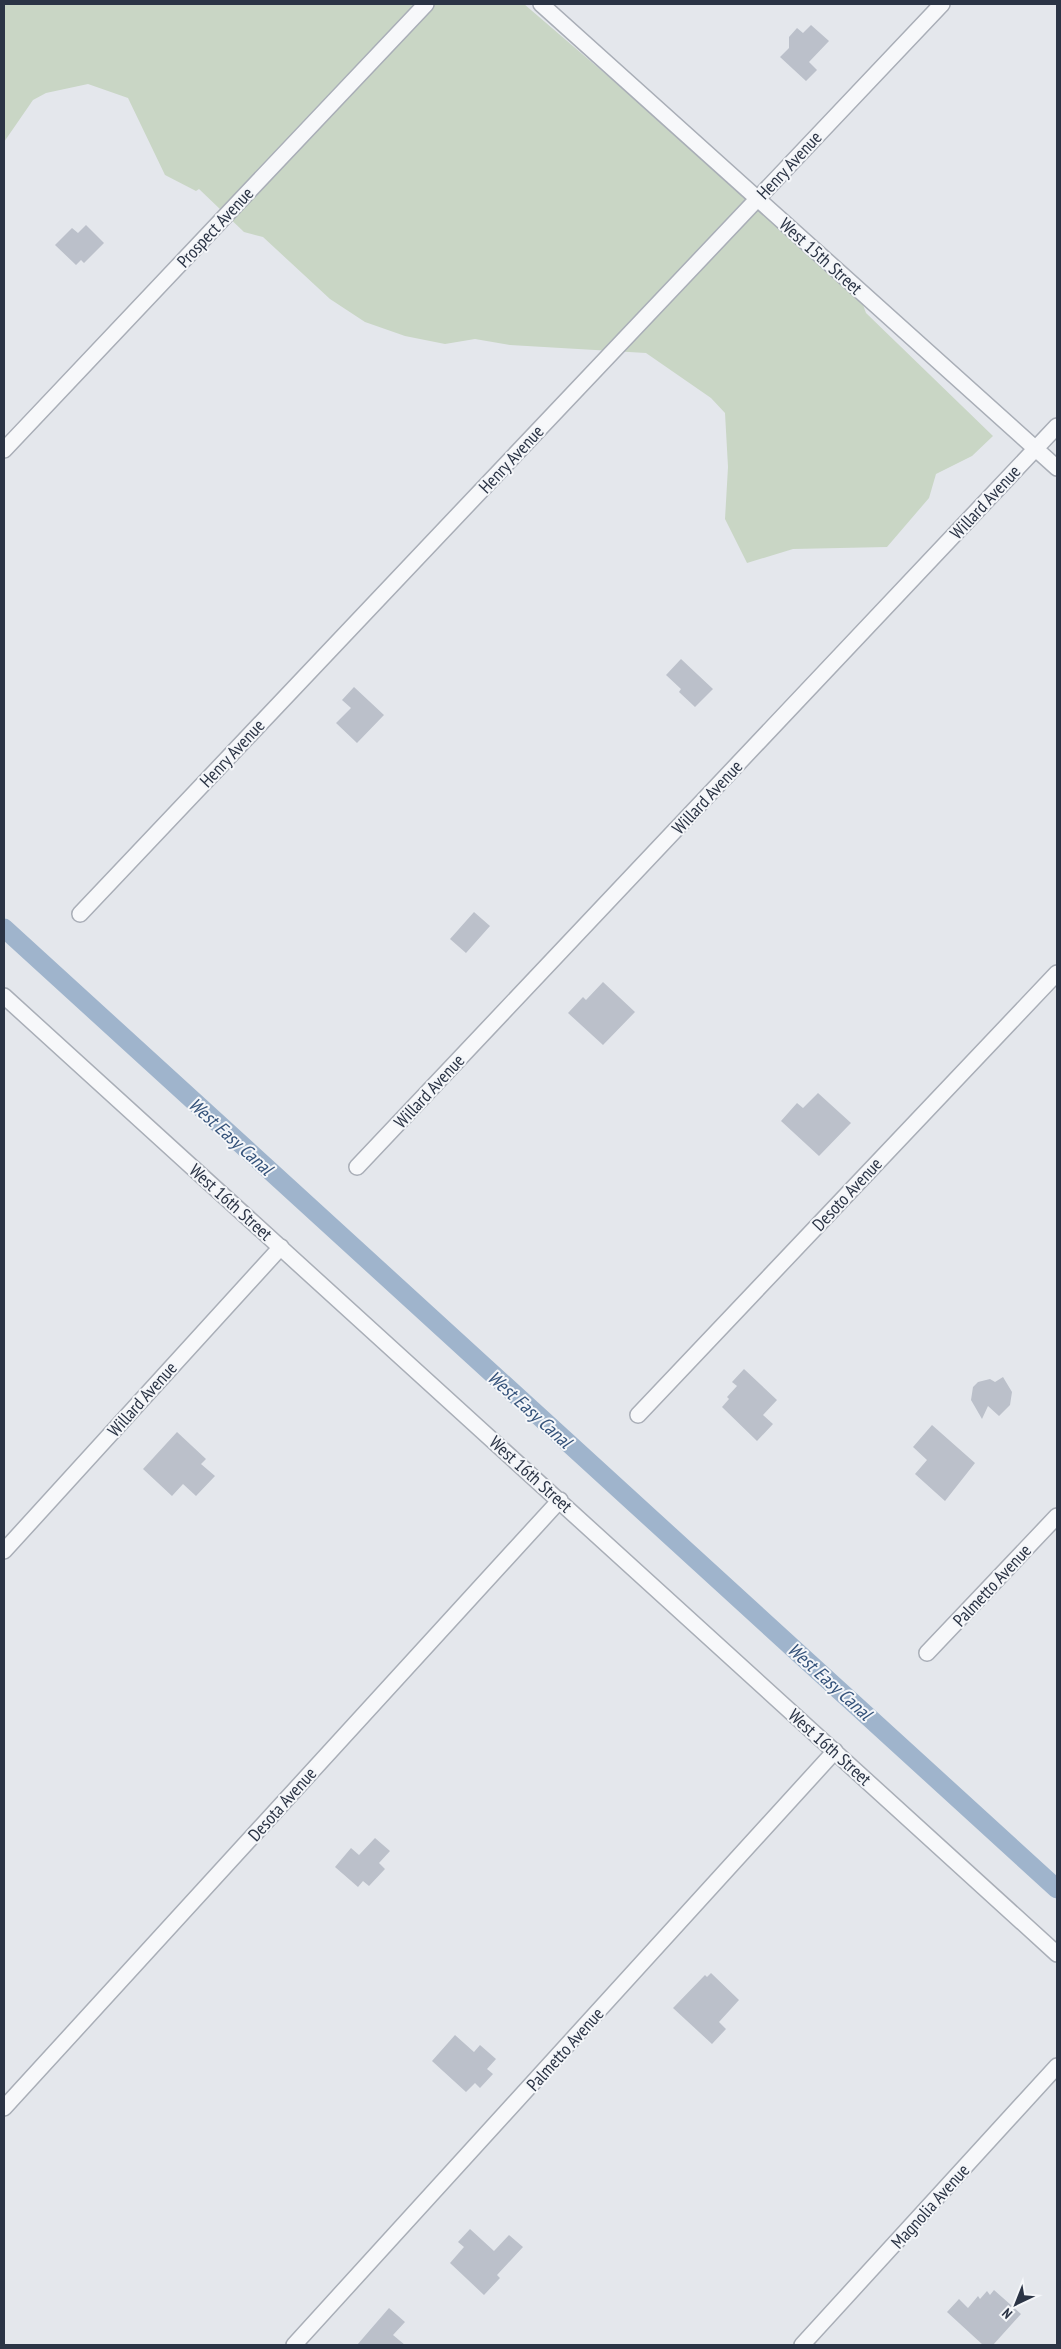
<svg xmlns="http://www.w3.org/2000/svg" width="1061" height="2349" viewBox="0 0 1061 2349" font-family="'PT Sans Narrow',sans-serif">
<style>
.green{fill:#c9d6c5}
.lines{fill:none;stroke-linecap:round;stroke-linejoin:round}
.canal{stroke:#9fb4cc;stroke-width:19}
.building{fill:#bbc0ca}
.minor-casing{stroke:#a9aeb7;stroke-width:18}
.minor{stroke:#f7f8fa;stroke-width:15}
.labels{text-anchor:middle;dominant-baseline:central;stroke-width:4;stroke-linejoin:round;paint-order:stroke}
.street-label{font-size:18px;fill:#2b3445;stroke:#f4f6f9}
.water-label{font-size:19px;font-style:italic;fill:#34527a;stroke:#f4f6f9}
</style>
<rect width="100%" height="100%" fill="#e4e7ec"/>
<path class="green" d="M4,4h520l338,290v8l4,11 127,123 -21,20 -36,18 -7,24 -42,49 -94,2 -46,14 -22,-44 3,-52 -3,-54 -14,-15 -65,-45 -136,-8 -35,-6 -30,5 -40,-8 -40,-14 -35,-23 -67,-62 -19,-5 -45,-43 -3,2 -31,-16 -37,-77 -40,-14 -42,9 -13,7 -29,42z"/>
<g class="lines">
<path class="canal" d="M4,928l1053,961"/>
</g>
<path class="building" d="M811,25l18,16 -20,21 8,8 -11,11 -26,-24 9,-9v-11l8,-9 6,5z
M86,225l18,18 -20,20 -3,-3 -5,5 -21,-20 17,-17 6,5z
M681,659l32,30 -18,18 -16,-15 2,-3 -15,-14z
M354,687l30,28 -27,28 -21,-20 15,-15 -9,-8z
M474,912l16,14 -24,27 -16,-14z
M603,982l32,30 -32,33 -35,-32 15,-16 3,3z
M818,1093l33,30 -32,33 -38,-35 16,-18 6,5z
M744,1369l33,31 -14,15 10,9 -16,17 -35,-34 7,-8 -2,-2 10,-11 -5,-4z
M1003,1377l9,15 -2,13 -11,11 -11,-10 -6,13 -11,-19 2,-13 5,-5 12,-3 5,3z
M932,1425l43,38 -30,38 -30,-27 12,-14 -14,-13z
M177,1432l29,27 -5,5 14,12 -19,20 -13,-12 -11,12 -29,-27z
M375,1838l15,13 -11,12 6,6 -16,17 -6,-5 -5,6 -23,-20 16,-19 8,7z
M711,1973l28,27 -20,22 7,7 -14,15 -39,-36 32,-33 2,2z
M455,2035l19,17 6,-7 16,14 -9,10 6,5 -13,14 -5,-5 -9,9 -34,-31z
M470,2229l24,22 15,-16 14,12 -26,28 3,3 -16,17 -34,-32 14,-16 -6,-5z
M994,2290l27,24 -28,31h-10l-36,-33 12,-13 9,9 10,-12 2,3 7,-8 3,4z
M389,2308l16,14 -12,13 12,10h-48z"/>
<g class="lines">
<defs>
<path id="minor" d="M541,4l516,464
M4,450l422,-446
M80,914l862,-910
M4,996l1053,958
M357,1167l700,-741
M638,1415l419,-442
M4,1551l277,-304
M927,1653l130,-137
M4,2108l556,-608
M294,2345l541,-594
M802,2345l255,-279"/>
</defs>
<use href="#minor" class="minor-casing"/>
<use href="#minor" class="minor"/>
</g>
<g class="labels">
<g class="street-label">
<text transform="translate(789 165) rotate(-47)">Henry Avenue</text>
<text transform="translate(215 227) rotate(-47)">Prospect Avenue</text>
<text transform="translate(821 256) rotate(42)">West 15th Street</text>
<text transform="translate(511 459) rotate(-47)">Henry Avenue</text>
<text transform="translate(985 502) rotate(-47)">Willard Avenue</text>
<text transform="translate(232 753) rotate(-47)">Henry Avenue</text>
<text transform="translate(707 797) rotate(-47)">Willard Avenue</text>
<text transform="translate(429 1091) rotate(-47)">Willard Avenue</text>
<text transform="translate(847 1194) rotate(-47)">Desoto Avenue</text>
<text transform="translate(231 1202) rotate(42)">West 16th Street</text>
<text transform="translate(142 1399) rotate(-48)">Willard Avenue</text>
<text transform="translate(531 1474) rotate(42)">West 16th Street</text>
<text transform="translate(992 1585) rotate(-47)">Palmetto Avenue</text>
<text transform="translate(830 1747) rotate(42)">West 16th Street</text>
<text transform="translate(282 1804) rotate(-48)">Desota Avenue</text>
<text transform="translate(565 2049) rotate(-48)">Palmetto Avenue</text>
<text transform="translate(930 2206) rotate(-48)">Magnolia Avenue</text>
</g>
<g class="water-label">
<text transform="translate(231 1136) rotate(42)">West Easy Canal</text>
<text transform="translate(530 1409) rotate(42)">West Easy Canal</text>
<text transform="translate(830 1681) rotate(42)">West Easy Canal</text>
</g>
</g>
<rect width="1061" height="2349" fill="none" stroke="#2b3445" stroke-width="10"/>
<g transform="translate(1016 2304) rotate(223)" stroke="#f4f6f9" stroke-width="4" paint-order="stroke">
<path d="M0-4L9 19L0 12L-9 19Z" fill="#2b3445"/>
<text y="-8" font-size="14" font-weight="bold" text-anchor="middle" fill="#2b3445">N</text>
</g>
</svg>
